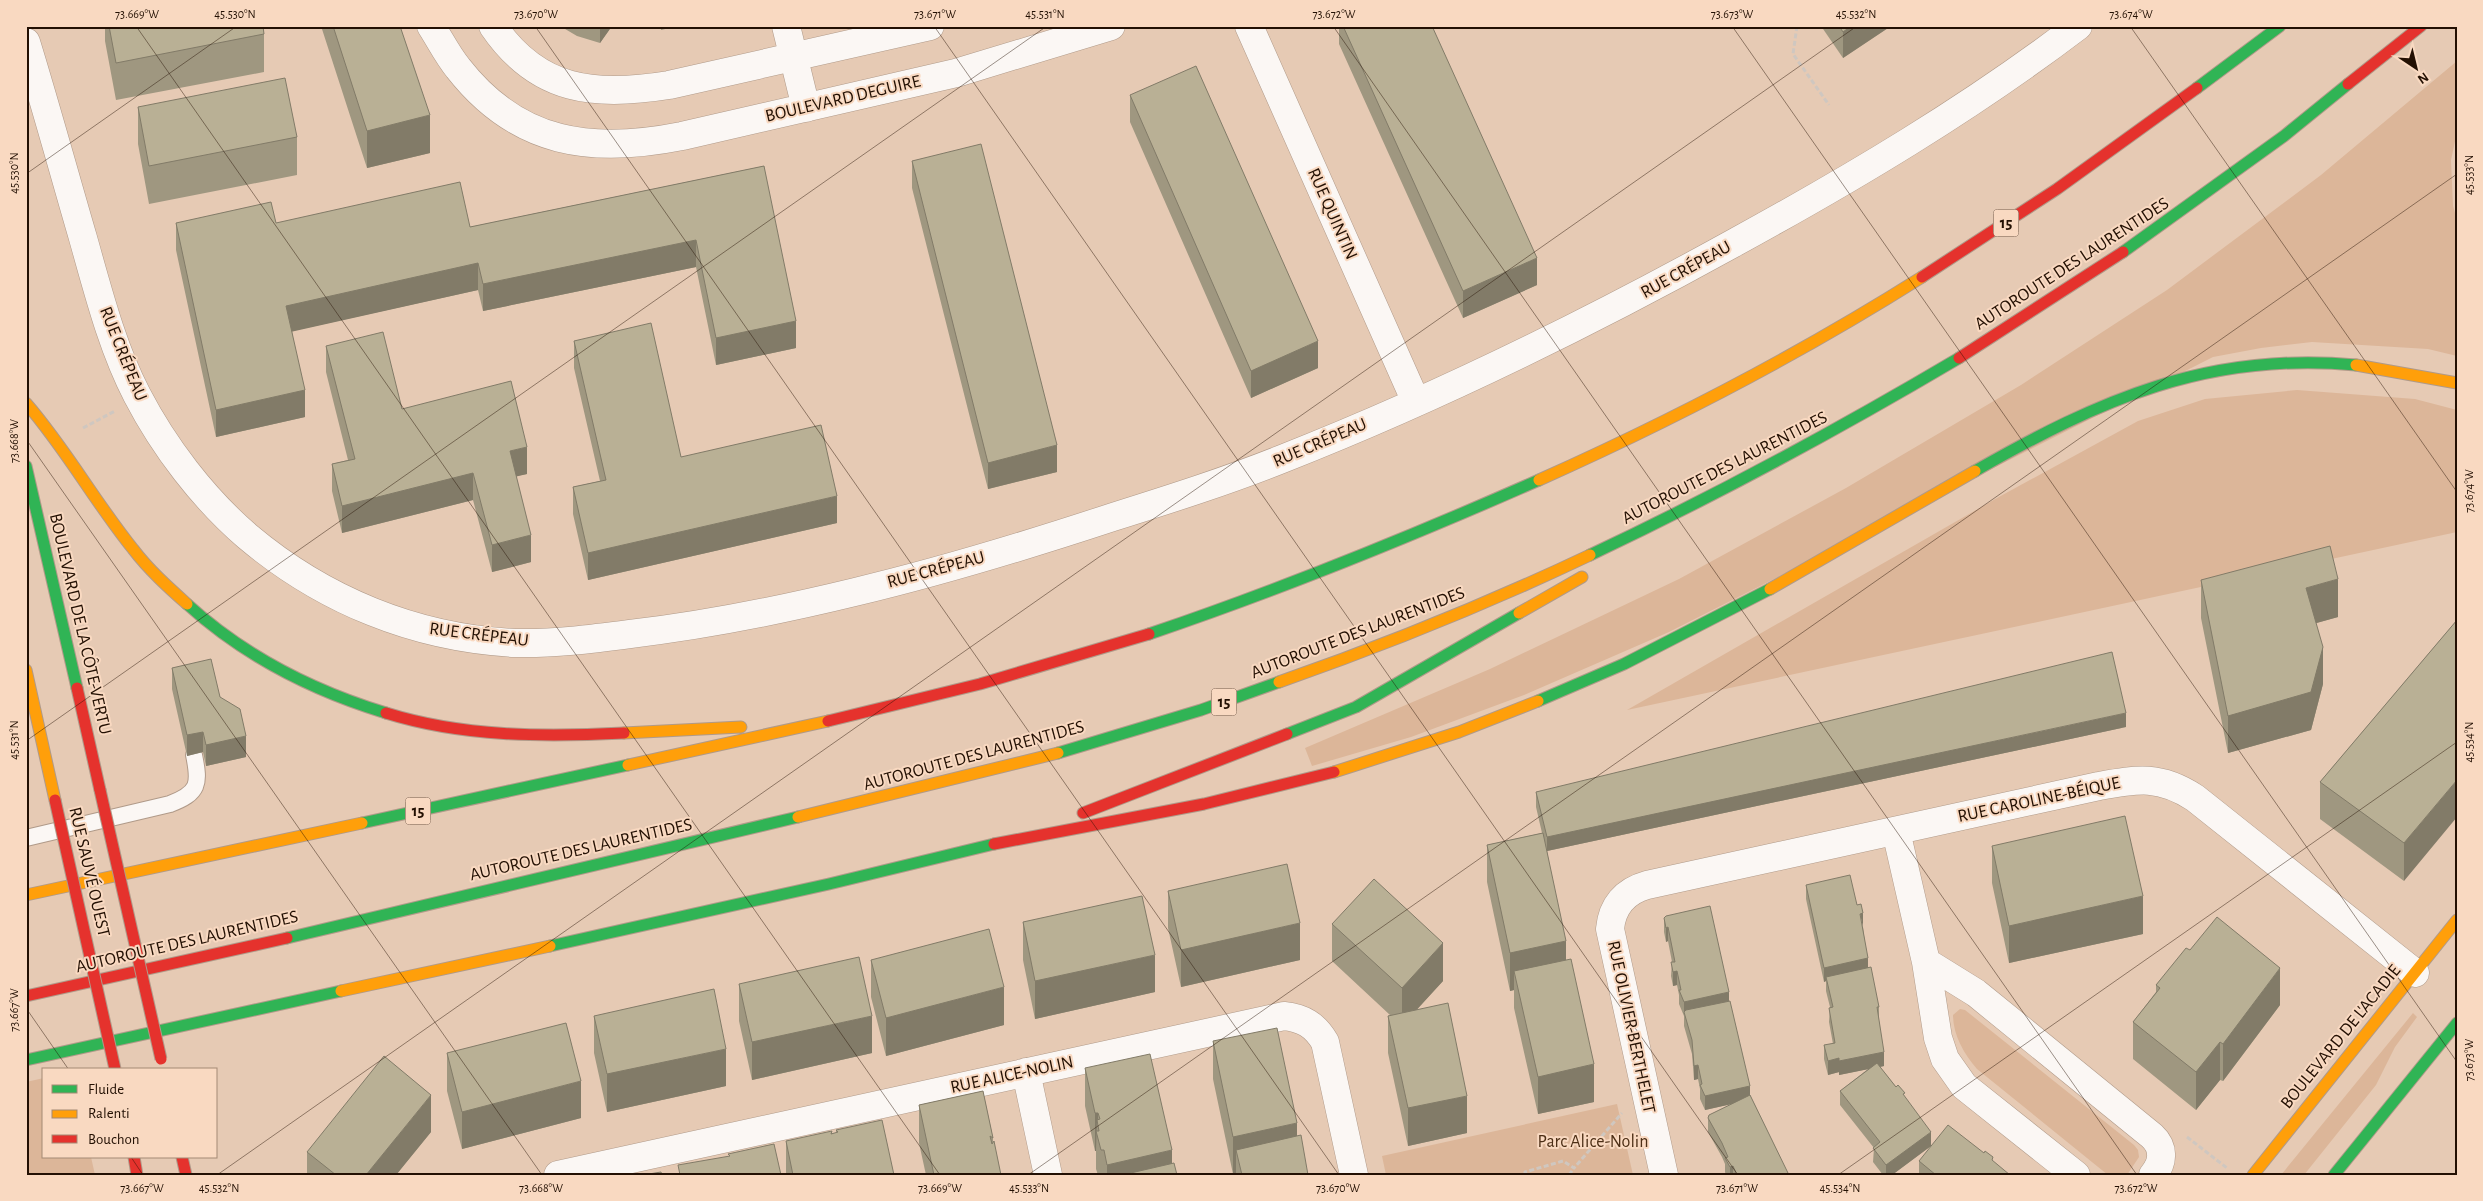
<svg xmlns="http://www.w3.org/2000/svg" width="2483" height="1201" viewBox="0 0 2483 1201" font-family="'Alegreya Sans',sans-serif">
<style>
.green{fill:#dcb699}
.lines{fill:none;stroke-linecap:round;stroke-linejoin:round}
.lane-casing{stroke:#b09a89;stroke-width:18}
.street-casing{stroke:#b09a89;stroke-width:29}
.fast-casing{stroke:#b09a89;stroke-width:13}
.slow-casing{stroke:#b09a89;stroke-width:13}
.jam-casing{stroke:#b09a89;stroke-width:13}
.path{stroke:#cfc7c0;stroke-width:3;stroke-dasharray:5 2.5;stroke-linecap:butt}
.lane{stroke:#fbf7f4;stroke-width:16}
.street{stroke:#fbf7f4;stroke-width:28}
.fast{stroke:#30b455;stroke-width:11}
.slow{stroke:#ff9f0a;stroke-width:11}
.jam{stroke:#e5322d;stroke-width:11}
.jam-bridge-casing{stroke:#b09a89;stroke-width:13;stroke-linecap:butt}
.jam-bridge{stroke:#e5322d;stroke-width:11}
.wall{fill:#9f9780}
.shaded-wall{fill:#827b68}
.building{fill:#b9b095;stroke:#827b68}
.ticks{fill:none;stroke:#231003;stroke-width:1;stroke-opacity:0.45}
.labels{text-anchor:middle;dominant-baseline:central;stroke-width:4;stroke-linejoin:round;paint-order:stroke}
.shield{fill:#f9d9c1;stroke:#634c3c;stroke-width:1}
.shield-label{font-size:16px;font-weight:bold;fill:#231003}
.street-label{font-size:18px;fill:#231003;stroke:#f9d9c1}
.park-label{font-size:18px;fill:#4d2f16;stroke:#f9d9c1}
.neatline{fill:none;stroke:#231003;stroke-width:2}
.ticks-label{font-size:12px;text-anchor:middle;fill:#231003}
</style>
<rect width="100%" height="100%" fill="#e6cab4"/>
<path class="green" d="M2457,61v71l-6,28 2,46 4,14v136l-29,-7 -116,-7 -51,6 -48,9 -544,275 -145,63 -113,42 -99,29 -7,-18 185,-79 189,-90 167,-91 175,-103 146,-95 154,-115z
M2297,390l118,9 42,11v122l-830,178 370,-212 141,-77 67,-22z
M1960,1009l5,1 169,135 4,5 1,7 -12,18h-19l-131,-106c-13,-15 -24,-34 -24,-54z
M2413,1013l4,4 -22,30 -19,38 -72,90h-23z
M44,1078v79h47l4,18h-69v-93z
M1617,1104l16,71h-247l-4,-19z"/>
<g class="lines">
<defs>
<path id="lane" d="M26,838l144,-34c29,-11 30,-20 24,-49"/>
<path id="street" d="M431,26c9,14 17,30 27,42 60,77 134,86 224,68l274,-63 155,-47
M493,26c45,66 102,71 176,59l261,-59
M786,26l20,82
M1249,26l167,376
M26,42c20,65 38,131 57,196 15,53 29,109 54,157 27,52 66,103 110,141 76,64 168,102 268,107 38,1 77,-4 115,-9 76,-9 151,-24 225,-42 88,-21 173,-47 258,-75 57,-18 114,-36 169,-58 155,-61 305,-135 450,-215 119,-65 237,-135 346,-218
M1896,831l30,131 12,76 7,21 19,27 112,89
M1926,962l50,31 176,143c12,11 12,26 1,39
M1026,1072l22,103
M558,1175l726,-159c19,2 31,9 41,26l29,133
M1664,1175l-54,-246c2,-23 15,-38 37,-44l452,-99c39,-7 61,-11 96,12l220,175"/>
<path id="fast" d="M2197,88l83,-62
M2123,252l161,-116 64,-52
M26,466l51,222
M1975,471c124,-71 234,-120 381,-106
M1590,555c127,-60 249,-126 369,-197
M187,604c56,51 127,87 199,109
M1149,634c133,-45 263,-98 390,-154
M1538,701l86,-37 146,-75
M1287,734l69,-27 163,-94
M1058,753l143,-43 78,-28
M362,823l266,-58
M287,938l511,-121
M550,946l279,-62 165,-40
M26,1060l315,-69
M2334,1175l123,-152"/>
<path id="slow" d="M2356,365l101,18
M26,403c40,46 69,99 107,146 16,21 35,38 54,55
M1539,480c132,-59 261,-126 383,-203
M1770,589l205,-118
M1519,613l63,-36
M26,670l29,130
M1279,682c106,-37 210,-79 311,-127
M624,733l117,-6
M628,765l200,-44
M1334,772l125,-40 79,-31
M798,817l260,-64
M26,895l336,-72
M341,991l209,-45
M2253,1175l204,-255"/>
<path id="jam" d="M2348,84l73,-58
M1922,277l135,-88 140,-101
M1959,358l164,-106
M77,688l23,102
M386,713c77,24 158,24 238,20
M828,721l152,-37 169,-50
M1083,813l204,-79
M994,844l210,-40 130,-32
M26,996l261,-58
M134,1157l3,18
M182,1157l4,18"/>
</defs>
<use href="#lane" class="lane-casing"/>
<use href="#street" class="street-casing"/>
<use href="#fast" class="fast-casing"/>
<use href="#slow" class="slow-casing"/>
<use href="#jam" class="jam-casing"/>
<path class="path" d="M1797,26l-4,28 36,51
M83,428l32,-17
M2187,1137l40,31
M1525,1175v-3l38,-11 11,7 48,-55
M1569,1175l5,-7"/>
<use href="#lane" class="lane"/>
<use href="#street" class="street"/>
<use href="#fast" class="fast"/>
<use href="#slow" class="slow"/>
<use href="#jam" class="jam"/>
<defs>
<path id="jam-bridge" d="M100,790l61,269
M55,800l60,269"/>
</defs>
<use href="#jam-bridge" class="jam-bridge-casing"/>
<use href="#jam-bridge" class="jam-bridge"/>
</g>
<path class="wall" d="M105,26h158l1,8v38l-148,28 -11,-59z
M321,26h79l30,127 -63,15z
M560,26h52l-12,17 -23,-7z
M661,26h17l-17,4z
M1339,26h93l105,259 -74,33 -124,-274z
M1821,26h70l-48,32z
M1130,95l188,273 -67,30 -121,-276z
M138,107l159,30v38l-148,29 -11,-60z
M912,161l145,311 -69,17 -76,-301z
M764,166l32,182 -80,17 -20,-98 -213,44 -5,-21 -186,41 13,86 -89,20 -40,-187v-27h100l194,4z
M574,341l107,116 156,66 -249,57 -15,-66v-27l27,-6 -26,-113z
M326,346l76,63 125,65 -11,2 15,86 -39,10 -19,-72 -131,33 -10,-42v-27l16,-4 -22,-88z
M2457,565v40l-1,-1v-37z
M2201,580l137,37 -22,6 7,61 -12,46 -83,23 -27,-135z
M2457,620l-53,261 -84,-62v-37z
M172,668l48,29 26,60 -40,9 -3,-14 -16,4 -15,-67z
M2126,727l-579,124 19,108 28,143 -56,12 -24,-106v-18l-4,1 -23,-109v-37l55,-12 -6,-26v-15z
M1992,846l151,88 -134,29 -17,-80z
M1806,885l57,42 5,41 11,39v14l5,45 -4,1 16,20 9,11 26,48 -39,29h-9l-10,-13 1,-14 -34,-43v-14l28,-22 -29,6v-3l-11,3 -4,-16v-14l9,-1 -4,-22 1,-15 -4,-16v-10l-2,1 -18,-83z
M1168,891l132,69 -119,27 -13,-59z
M1664,918l65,83 21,94 38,80h-62l-1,-3v-8l-3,-7 -14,-25v-14l23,-14 -26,6 -5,-11v-10l-2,-10 -4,1 -2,-26 -8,-28v-11v1l-5,-12v-9l-2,-10 -4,1 -2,-10 1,-14 -4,-21 -2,1 -2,-10z
M1023,922l132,70 -120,27 -12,-59z
M1332,924l111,57 -27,29 51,123 -59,13 -20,-93v-37l2,-1 -58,-54z
M2190,950l90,55 -57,76 -3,-1 -24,30 -63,-51v-37l23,-30v-7z
M871,960l133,65 -118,31 -15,-59z
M739,984l133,69 -120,27 -13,-59z
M594,1016l132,70 -119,26 -13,-59z
M1213,1041l84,94 11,40h-72v-1h-3l-20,-95z
M447,1053l134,65 -119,31 -15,-58z
M1085,1068l87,95 5,12h-79l-2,-6v-18h-1l-10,-45z
M983,1091l10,47v4l8,33h-75l-7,-32v-38z
M836,1130l58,45h-108v-34l46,-8h4z
M431,1132l-35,43h-89v-23z
M1919,1161l91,14h-91z"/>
<path class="shaded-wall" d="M600,26h12l-12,17z
M1851,26h40l-48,32v-26z
M430,115v38l-63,15v-37z
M696,240v27l-213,44v-27z
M1537,258v27l-74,33v-27z
M478,263v27l-192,43v-27z
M796,321v27l-80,17v-27z
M1318,341v27l-67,30v-27z
M305,390v27l-89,20v-27z
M1057,445v27l-69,17v-26z
M527,447v27l-17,4v-27z
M473,473v27l-131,33v-27z
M837,496v27l-249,57v-27z
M531,535v27l-39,10v-27z
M2338,579v38l-32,9v-38z
M2323,647v37l-12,46 -83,23v-37z
M2126,713v14l-579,124v-14z
M203,732v20l-16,4v-21z
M246,736v21l-40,9v-21z
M2457,780v37l-53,64v-38z
M2143,896v38l-134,29v-37z
M1863,913v14l-3,-13z
M1300,923v37l-119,27v-37z
M1668,927v14l-2,1v-14z
M1566,941v38l-52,-8v19l-4,1v-38z
M1443,943v38l-41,45v-38z
M1155,955v37l-120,27v-38z
M1868,958v14l-42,5v4l-2,1v-14z
M2280,968v37l-57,76v-37z
M1677,971v14l-4,1v-14z
M1004,987v38l-118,31v-38z
M1729,992v14l-45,6v4v-14z
M872,1016v37l-120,27v-38z
M2220,1042v38l-24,30v-38z
M726,1049v37l-119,26v-38z
M1884,1052v14l-45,9v-14z
M1839,1058v14l-11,3v-14z
M1594,1064v38l-56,12v-37z
M1698,1065v14l-4,1v-14z
M581,1081v37l-119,31v-37z
M1750,1086v14l-45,10v-14z
M431,1095v37l-35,43h-30z
M1467,1096v37l-59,13v-38z
M1095,1113h3v13l-1,-6 -1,31h-1z
M1297,1123v38l-61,-11v24h-3v-37z
M1931,1132v14l-39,29h-6v-10z
M1172,1150v25h-65v-10z
M1733,1166v9h-3v-8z"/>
<path class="building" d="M109,26h154l1,8 -148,29z
M333,26h67l30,89 -63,16z
M1343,26h89l105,232 -74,33z
M1839,26h12l-8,6z
M1196,66l122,275 -67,30 -121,-276z
M285,78l12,59 -148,29 -11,-59z
M981,144l76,301 -69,18 -76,-302z
M764,166l32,155 -80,17 -20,-98 -213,44 -5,-21 -192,43 19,84 -89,20 -40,-187 95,-21 5,21 184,-41 10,45z
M651,323l30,134 140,-32 16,71 -249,57 -15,-66 33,-7 -32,-139z
M383,332l19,77 109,-28 16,66 -17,4 21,84 -39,10 -19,-72 -131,33 -10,-42 23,-5 -29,-113z
M2330,546l8,33 -32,9 17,59 -12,45 -83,24 -27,-136z
M2457,620v160l-53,63 -84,-61z
M2112,652l14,61 -579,124 -11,-45z
M211,659l9,38 20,12 6,27 -40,9 -3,-13 -16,3 -15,-67z
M2125,816l18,80 -134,30 -17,-80z
M1543,833l23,108 -56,12 -23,-108z
M1287,864l13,59 -119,27 -13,-59z
M1850,875l7,30 4,-1 2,9 -3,1 8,44 -44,10 -18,-83z
M1374,879l69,64 -41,45 -70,-64z
M1142,896l13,59 -120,26 -12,-59z
M1710,906l19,86 -45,10 -5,-12h2l-4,-19 -4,1 -2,-10h4l-7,-35 -2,1 -2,-10 2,-2z
M2217,917l63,51 -57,76 -3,-2 -24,30 -63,-50 27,-34 -4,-3 30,-37 4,2z
M989,929l15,58 -118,31 -15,-58z
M859,957l13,59 -120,26 -13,-58z
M1571,959l23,105 -56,13 -24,-106z
M1871,967l8,40h-2l7,45 -45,9v-3l-11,3 -4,-16 11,-2 -6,-35 4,-1 -7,-30z
M714,989l12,60 -119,25 -13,-58z
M1730,1001l20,85 -45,10 -5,-11 2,-1 -4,-19 -4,1 -2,-26 -8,-28 2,-2z
M1448,1003l19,93 -59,12 -20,-92z
M566,1023l15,58 -119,31 -15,-59z
M1277,1028l20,95 -64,14 -20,-96z
M1150,1054l22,96 -65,15 -3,-15h-3l-5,-19h3l-2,-11 3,-1 -2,-6h-3l-10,-45z
M384,1056l47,39 -65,80h-30l-29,-23z
M1877,1063l19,24 2,-2 7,8 -2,1 28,38 -45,33 -13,-17 7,-6 -40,-51z
M983,1091l10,47 -3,-2 2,8 2,-3 7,34h-67l-15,-70z
M1750,1095l38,78 -4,2h-47l-4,-9 -3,1 -5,-9 3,-1 -6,-14 -14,-25 1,-3z
M882,1120l12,55h-101l-7,-34 46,-10 -1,3 7,-2 -2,-2z
M1948,1125l36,28 1,-2 8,6 -1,3 18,15h-74l-17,-14z
M1301,1135l7,40h-66l-6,-25z
M774,1144l7,31h-101l-2,-10 52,-9 -2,-2z
M1174,1163l3,12h-55z
M661,1172l1,3h-19z"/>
<path class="ticks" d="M136,26l804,1149M535,26l804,1149M934,26l804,1149M1333,26l804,1149M1732,26l725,1036M2130,26l327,466M26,174l211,-148M26,439l516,736M26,741l1021,-715M26,1008l43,62M131,1157l12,18M217,1175l1640,-1149M1028,1175l1429,-1001M1838,1175l619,-433"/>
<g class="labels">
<g class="shield">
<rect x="1993.5" y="209.5" width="25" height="27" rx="4"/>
<rect x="1211.5" y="688.5" width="25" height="27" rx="4"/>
<rect x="405.5" y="797.5" width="25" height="27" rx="4"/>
</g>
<g class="shield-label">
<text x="2006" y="223">15</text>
<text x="1224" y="702">15</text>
<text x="418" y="811">15</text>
</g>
<g class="street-label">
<text transform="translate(843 99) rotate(-13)">BOULEVARD DEGUIRE</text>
<text transform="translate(1332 214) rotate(66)">RUE QUINTIN</text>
<text transform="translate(2072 264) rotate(-33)">AUTOROUTE DES LAURENTIDES</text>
<text transform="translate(1686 270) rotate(-29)">RUE CRÉPEAU</text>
<text transform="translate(123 354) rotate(68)">RUE CRÉPEAU</text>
<text transform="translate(1320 443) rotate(-23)">RUE CRÉPEAU</text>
<text transform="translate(1725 468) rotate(-27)">AUTOROUTE DES LAURENTIDES</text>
<text transform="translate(936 570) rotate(-15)">RUE CRÉPEAU</text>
<text transform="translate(80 624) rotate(77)">BOULEVARD DE LA CÔTE-VERTU</text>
<text transform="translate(1358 633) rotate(-21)">AUTOROUTE DES LAURENTIDES</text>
<text transform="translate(479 635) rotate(7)">RUE CRÉPEAU</text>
<text transform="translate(974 756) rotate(-15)">AUTOROUTE DES LAURENTIDES</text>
<text transform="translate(2039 800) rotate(-12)">RUE CAROLINE-BÉIQUE</text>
<text transform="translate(581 850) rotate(-13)">AUTOROUTE DES LAURENTIDES</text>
<text transform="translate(89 872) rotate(77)">RUE SAUVÉ OUEST</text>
<text transform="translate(187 942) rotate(-13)">AUTOROUTE DES LAURENTIDES</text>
<text transform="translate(1631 1027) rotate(78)">RUE OLIVIER-BERTHELET</text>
<text transform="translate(2341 1037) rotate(-51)">BOULEVARD DE L'ACADIE</text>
<text transform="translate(1012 1075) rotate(-12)">RUE ALICE-NOLIN</text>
</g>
<g class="park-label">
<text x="1593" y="1142">Parc Alice-Nolin</text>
</g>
</g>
<rect width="2483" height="1201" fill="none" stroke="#f9d9c1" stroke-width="55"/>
<rect x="42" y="1068" width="175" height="90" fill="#f9d9c1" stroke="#a38975"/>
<rect x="52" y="1085" width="25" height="8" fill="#30b455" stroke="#a38975"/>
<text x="88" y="1094" font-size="15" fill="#231003">Fluide</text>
<rect x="52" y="1110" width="25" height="8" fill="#ff9f0a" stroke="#a38975"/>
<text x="88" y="1118" font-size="15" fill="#231003">Ralenti</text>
<rect x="52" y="1135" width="25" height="8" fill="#e5322d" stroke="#a38975"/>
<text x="88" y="1144" font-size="15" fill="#231003">Bouchon</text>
<g transform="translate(2416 68) rotate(145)" stroke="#f9d9c1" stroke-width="4" paint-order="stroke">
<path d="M0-4L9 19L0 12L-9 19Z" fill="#231003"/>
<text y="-8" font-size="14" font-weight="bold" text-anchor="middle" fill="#231003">N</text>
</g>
<rect x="28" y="28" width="2428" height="1146" class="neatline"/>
<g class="ticks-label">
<text x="137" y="18">73.669°W</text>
<text x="235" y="18">45.530°N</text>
<text x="536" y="18">73.670°W</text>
<text x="935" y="18">73.671°W</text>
<text x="1045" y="18">45.531°N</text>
<text x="1334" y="18">73.672°W</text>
<text x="1732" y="18">73.673°W</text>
<text x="1856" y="18">45.532°N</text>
<text x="2131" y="18">73.674°W</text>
<text transform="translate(14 173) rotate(-90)" y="4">45.530°N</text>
<text transform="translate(2469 175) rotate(-90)" y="4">45.533°N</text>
<text transform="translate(14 441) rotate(-90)" y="4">73.668°W</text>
<text transform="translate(2469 491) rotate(-90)" y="4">73.674°W</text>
<text transform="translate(14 740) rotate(-90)" y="4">45.531°N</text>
<text transform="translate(2469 742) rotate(-90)" y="4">45.534°N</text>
<text transform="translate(14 1010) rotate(-90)" y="4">73.667°W</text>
<text transform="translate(2469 1060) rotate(-90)" y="4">73.673°W</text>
<text x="142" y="1192">73.667°W</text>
<text x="219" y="1192">45.532°N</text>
<text x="541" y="1192">73.668°W</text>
<text x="940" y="1192">73.669°W</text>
<text x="1029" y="1192">45.533°N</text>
<text x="1338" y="1192">73.670°W</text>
<text x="1737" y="1192">73.671°W</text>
<text x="1840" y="1192">45.534°N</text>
<text x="2136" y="1192">73.672°W</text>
</g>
</svg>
